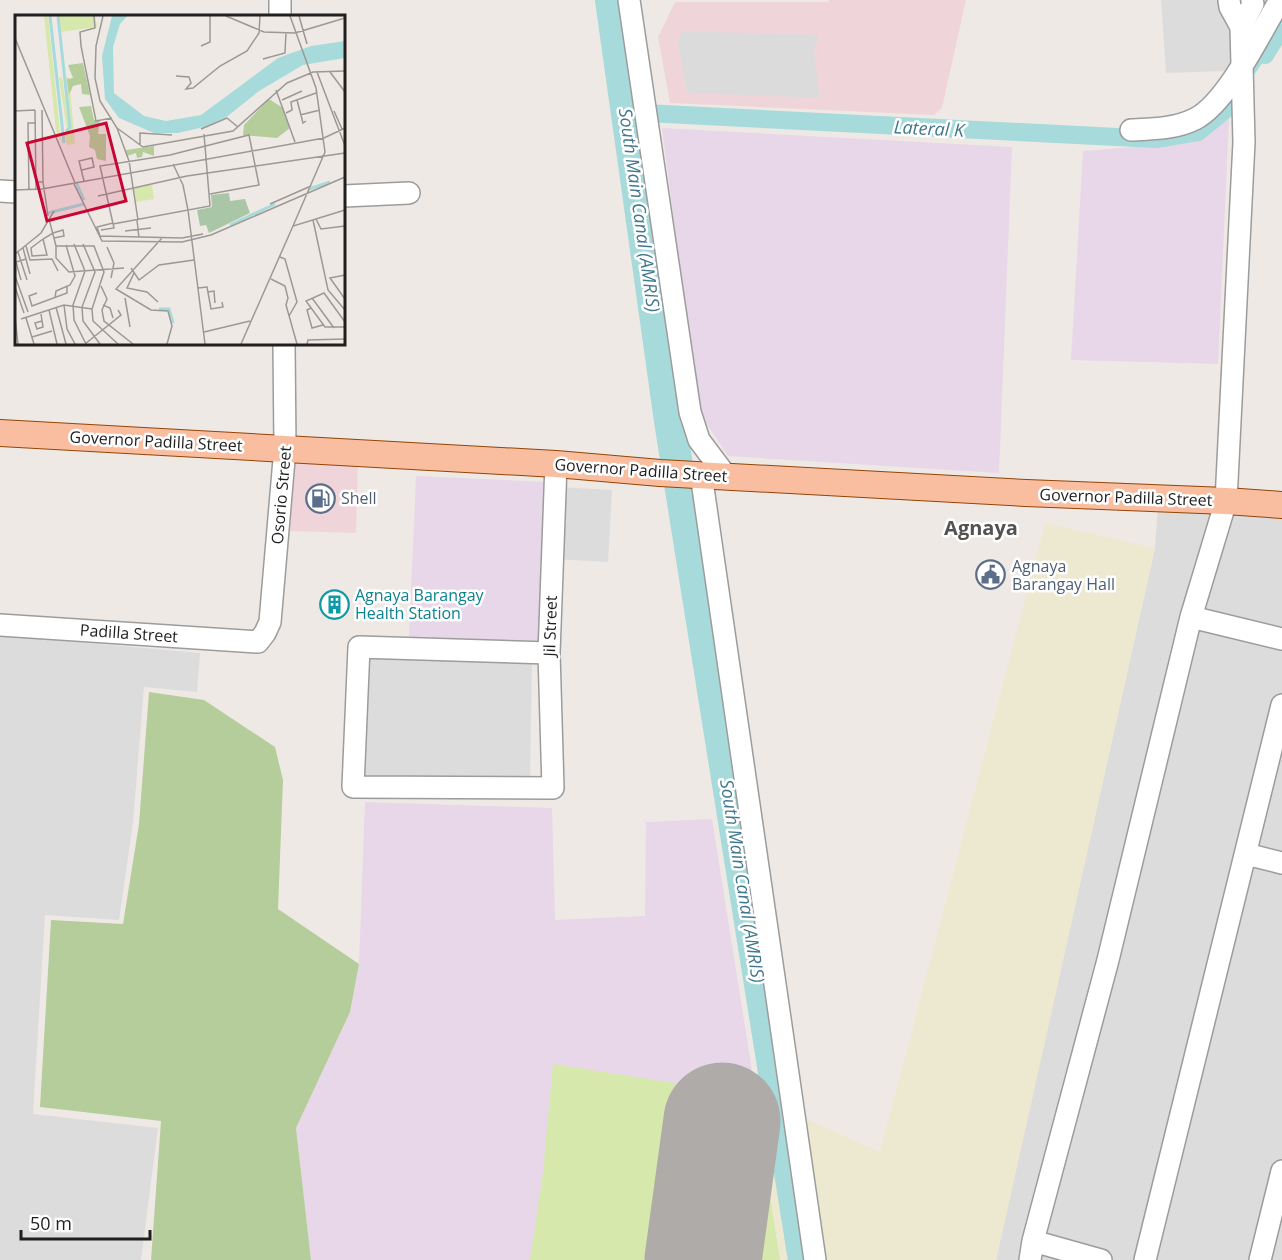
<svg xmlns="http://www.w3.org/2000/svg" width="1282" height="1260" viewBox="0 0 1282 1260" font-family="'Open Sans',sans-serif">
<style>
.residential{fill:#dddcdc}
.commercial{fill:#efd5da}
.industrial{fill:#e7d7e8}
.airport{fill:#dedad6}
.farmland{fill:#ede9d1}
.grass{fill:#d7e8ad}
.forest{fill:#b5cd9b}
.parking{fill:#dbdbdb}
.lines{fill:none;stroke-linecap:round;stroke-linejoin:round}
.stream{stroke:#a7dbdb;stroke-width:5}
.canal{stroke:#a7dbdb;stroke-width:18}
.river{stroke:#a7dbdb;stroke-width:32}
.taxiway{stroke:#aeaba9;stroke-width:46}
.runway{stroke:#aeaba9;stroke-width:117}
.minor-casing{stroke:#9c9c9c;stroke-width:24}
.major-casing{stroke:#944405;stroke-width:28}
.minor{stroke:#fff;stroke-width:21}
.major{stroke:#f9bea0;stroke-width:26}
.labels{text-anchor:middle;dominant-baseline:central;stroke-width:5;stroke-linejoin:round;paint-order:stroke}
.street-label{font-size:16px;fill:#1f1f1f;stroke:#fff}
.service-label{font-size:16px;fill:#4e5e75;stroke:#fff;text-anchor:start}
.culture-label{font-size:16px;fill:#0d838f;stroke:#fff;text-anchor:start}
.water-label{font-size:18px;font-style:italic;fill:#42788d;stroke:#fff}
.quarter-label{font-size:20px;font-weight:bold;fill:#525252;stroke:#fff}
.inset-river{fill:none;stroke:#a7dbdb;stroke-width:3}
.inset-road{fill:none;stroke:#9c9896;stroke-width:1.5}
.view{fill:#c70633;fill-opacity:0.15;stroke:#c70633;stroke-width:3}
.inset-edge{fill:none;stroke:#1f1f1f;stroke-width:3}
</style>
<rect width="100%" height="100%" fill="#efe9e5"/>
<path class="residential" d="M1161,0h110l-46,71 -59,2z
M559,487l53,3 -4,72 -53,-3z
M1158,506l64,4 60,8v742h-286l159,-712z
M0,635l200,18 -3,39 -53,-5 -11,136 -14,97 -74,-5 -12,199 125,14 -17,132h-141z
M362,657l170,5 -2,117 -169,-2z"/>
<path class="commercial" d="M829,0h137l-24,108 -8,7 -264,-12 -12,-66 17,-35h153z
M291,458l67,2 -2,73 -68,-2z"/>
<path class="industrial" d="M1229,119l-11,245 -147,-4 12,-209 100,-8 25,-10z
M662,128l350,19 -13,326 -271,-17 -30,-45z
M416,476l131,6 -8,162 -130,-6z
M365,802l187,6 3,112 90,-4 1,-94 66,-3 42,264 -1,14 -13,-26 -54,14 -133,-21 -10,109 -13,87h-219l-15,-132 54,-116 9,-48z"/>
<path class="airport" d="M553,1064l133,21 14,-17 40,3 13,26 27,163h-250l13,-87z"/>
<path class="farmland" d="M1045,523l110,25 -159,712h-216l-27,-163 9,2 118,53z"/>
<path class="grass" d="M553,1064l133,21 -24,175h-132l13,-87z
M762,1146l18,114h-34z"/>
<path class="forest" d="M149,692l55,8 71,47 8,33 -5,129 81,55 -9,48 -54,116 15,132h-160l10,-139 -121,-14 11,-187 72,4 16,-100z"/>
<path class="parking" d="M683,31l136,4 -5,15 6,48 -133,-5 -9,-53z"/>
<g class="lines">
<path class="stream" d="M1250,76l15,-21
M1224,111l12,-15"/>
<path class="canal" d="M1265,55l17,-27
M627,114l18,-1 511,26 42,-7 26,-21"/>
<path class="river" d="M611,0l59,421 134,839"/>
<path class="taxiway" d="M687,1260l18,-14"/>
<path class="runway" d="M703,1260l19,-139"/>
<defs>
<path id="minor" d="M280,0v16
M629,0l61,412 9,28 27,36
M1241,27l12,-23 -1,-4
M1131,130c22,-1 44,-1 64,-11 32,-16 66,-87 85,-119
M0,191l16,1
M344,196l65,-3
M701,474l114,786
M1191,617l35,-116 18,-359 -3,-115 -11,-20 -1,-7
M0,625l258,17 7,-9 5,-11 15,-174 -1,-104
M549,653l-190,-6 -6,140 200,1 -4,-135 7,-189
M1246,854l36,9
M1033,1241l68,19
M1030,1260l3,-19 75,-281 83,-343 91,22
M1145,1260l137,-555
M1260,1260l22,-89"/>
<path id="major" d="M0,433l556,31 104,9 366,20 200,8 56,4"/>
</defs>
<use href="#minor" class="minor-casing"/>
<use href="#major" class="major-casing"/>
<use href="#minor" class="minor"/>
<use href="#major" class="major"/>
</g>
<defs>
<symbol id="fuel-ring" viewBox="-11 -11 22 22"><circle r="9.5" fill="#fff" stroke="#5c6f8a" stroke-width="1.5"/><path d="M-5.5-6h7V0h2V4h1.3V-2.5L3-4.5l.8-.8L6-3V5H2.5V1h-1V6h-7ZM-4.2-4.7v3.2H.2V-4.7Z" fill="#5c6f8a"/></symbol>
<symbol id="civic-ring" viewBox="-11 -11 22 22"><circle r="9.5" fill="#fff" stroke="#5c6f8a" stroke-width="1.5"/><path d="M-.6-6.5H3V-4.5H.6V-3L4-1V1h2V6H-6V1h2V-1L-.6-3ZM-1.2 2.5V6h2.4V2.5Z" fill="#5c6f8a"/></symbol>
<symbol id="building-ring" viewBox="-11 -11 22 22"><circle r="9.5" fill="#fff" stroke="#0f9aa8" stroke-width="1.5"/><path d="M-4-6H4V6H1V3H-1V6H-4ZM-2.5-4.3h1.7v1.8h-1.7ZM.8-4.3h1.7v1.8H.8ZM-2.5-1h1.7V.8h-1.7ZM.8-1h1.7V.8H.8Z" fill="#0f9aa8"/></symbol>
</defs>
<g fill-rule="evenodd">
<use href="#fuel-ring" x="304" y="482" width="33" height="33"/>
<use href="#civic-ring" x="974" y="558" width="33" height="33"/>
<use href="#building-ring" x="318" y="588" width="33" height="33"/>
</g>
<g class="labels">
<g class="street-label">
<text transform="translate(156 441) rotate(3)">Governor Padilla Street</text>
<text transform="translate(641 470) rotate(4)">Governor Padilla Street</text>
<text transform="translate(281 495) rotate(-85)">Osorio Street</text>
<text transform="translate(1126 497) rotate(2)">Governor Padilla Street</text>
<text transform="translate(550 626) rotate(-88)">Jil Street</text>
<text transform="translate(129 633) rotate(4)">Padilla Street</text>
</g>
<g class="service-label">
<text x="341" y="498">Shell</text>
<text x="1012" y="566">Agnaya<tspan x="1012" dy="18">Barangay Hall</tspan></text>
</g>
<g class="culture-label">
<text x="355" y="595">Agnaya Barangay<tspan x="355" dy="18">Health Station</tspan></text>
</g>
<g class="water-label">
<text transform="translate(929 128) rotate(3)">Lateral K</text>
<text transform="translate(640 210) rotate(82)">South Main Canal (AMRIS)</text>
<text transform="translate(743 881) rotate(81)">South Main Canal (AMRIS)</text>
</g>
<g class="quarter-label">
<text x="981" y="527">Agnaya</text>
</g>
</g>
<g transform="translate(15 15)">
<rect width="330" height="330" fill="#efe9e5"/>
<path d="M29,1h4l13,126 -5,-11zM44,1h36l2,11 -36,5zM50,61l4,3 6,65 -8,1 -2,-11 5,-7zM47,62l7,50 -2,3 -8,-52zM137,170l2,14 -18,3 -2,-14z" fill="#d7e8ad"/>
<path d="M68,48l7,32 -8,-1 -1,-10 -8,2 -4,9 -2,-16 6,-1 -5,-13zM254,84l14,9 7,20 -13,10 -34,-3 1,-10zM76,91l3,14h6l-2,14h8v27l-9,-2 -2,-9 -6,-3 1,-11 -11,-29zM139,131v10l-11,-4 -1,5 -5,1 -1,-5 -9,3 -1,-6z" fill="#b5cd9b"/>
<path d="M214,178l1,8 15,-2 5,14 -41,20 -3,-8 -6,1 -3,-16 15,-3 -1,-12z" fill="#a9c7a7"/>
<path d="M97,1h15l-7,8 -7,23 1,46 30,23 22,5 35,-6 77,-57 33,-12 34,-5v17l-42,7 -44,26 -35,28 -20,8 -26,6h-24l-35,-15 -14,-19 -3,-43z" fill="#a7dbdb"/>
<path class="inset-river" d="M35,1l14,127M43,1l12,111 -4,5M61,167l8,18M294,174l21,-7M33,198l36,-9M215,210l45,-21M144,294h10l4,14"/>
<path class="inset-road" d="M79,1l1,12 -15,4 1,14 15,75 16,-3M88,1l-7,30 -1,32 5,23 17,27 12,33 9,59M211,1l38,16 31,1M275,1l26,72 9,64 -32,74M284,1l8,28M280,18l50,-15M0,23l60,145M186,31l9,-4v-26M248,44l22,-6 1,-21M302,57l28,74M315,57l15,20M161,61l13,1 2,6 -5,6 7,-1 27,-22 27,-15 12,-18 1,-17M261,75l19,52M267,85l20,-9M282,85l6,23 3,-2M20,95l1,80M0,96l20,-1M319,96l8,18M271,98l6,-3 -1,-8 25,-9M285,100l20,-5M102,113l26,19 90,-16 54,-48 26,-11 32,-1M186,114l26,-11 11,9M125,131v-13l32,2M158,149l10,21 5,25 17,134M67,155l12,-3 -2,-9 -13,3 5,20M21,167h7l-1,-72M28,167l5,34M59,169l28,57 80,1 29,-7 134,-58M0,175l27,-1 282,-51 21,-10M14,175l-1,-67h8M83,181l89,-20 158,-23M255,189l41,-18M34,204l7,27h38l10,26 -12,37 1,12 25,23M301,204l5,10 24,-3M122,205l2,18M298,205l15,70 17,20M98,208l-16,4 3,9 82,2 21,-4M98,209l97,-18 -6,-72M86,215l13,-2 -14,-62 70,-11 79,-20 10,50 -49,9M110,216l26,-3M147,223l-46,51 35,21 17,1 4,15 -5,18M28,224l4,16 -15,1 -1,-8 12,-9 10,-6 10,-3 1,6 -10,2M59,229l11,27 -12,34 1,15 12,24M68,229l12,28 -13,35 1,14 17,23M11,231l4,14 22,-1 6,12M41,231v12l13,14 55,-4M92,232l7,16 -3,15M8,233l7,26M3,237l9,28M0,239l26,-21 13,-22M265,242l5,2 12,43 -8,14M116,253l8,12 20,-15 35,-5M119,258l-7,15 20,4 11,10M330,260l-15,3 15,21M0,261l13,36M256,264l14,7 3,12 -2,7 11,39M6,265l-5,-18 10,-3M86,271l6,13 -5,11 2,11 29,23M0,272l9,26M183,273l9,-1 4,22 12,-2 -1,-5M193,277l6,-1 1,12M22,278l-8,3 3,10 35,-13v-6M40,283l1,-7 14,-6 5,-9 -9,-31M110,283l5,29M297,283l22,30M49,290l3,24 8,15M88,290l7,3 3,10M41,292l10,37M296,293l-4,2 5,18 11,-3M34,295l8,34M26,299l2,13 -6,2 -2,-6 7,-2M0,302l3,27M11,303l8,26M6,304l43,-14 28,4M330,307l-21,-29 -18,8 19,26h20M189,317l46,-11M17,322l20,-6M70,329l36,-29 -3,-5M226,329l52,-118 52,-16M292,329l1,-4 37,-1"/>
<path class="view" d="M91,108l20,78 -79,20 -20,-78z"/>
<rect width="330" height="330" class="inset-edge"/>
</g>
<path d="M21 1230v9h129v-9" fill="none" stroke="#1f1f1f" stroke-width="3"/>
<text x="30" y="1230" font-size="18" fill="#1f1f1f" stroke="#ffffff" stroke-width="4.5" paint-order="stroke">50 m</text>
</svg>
